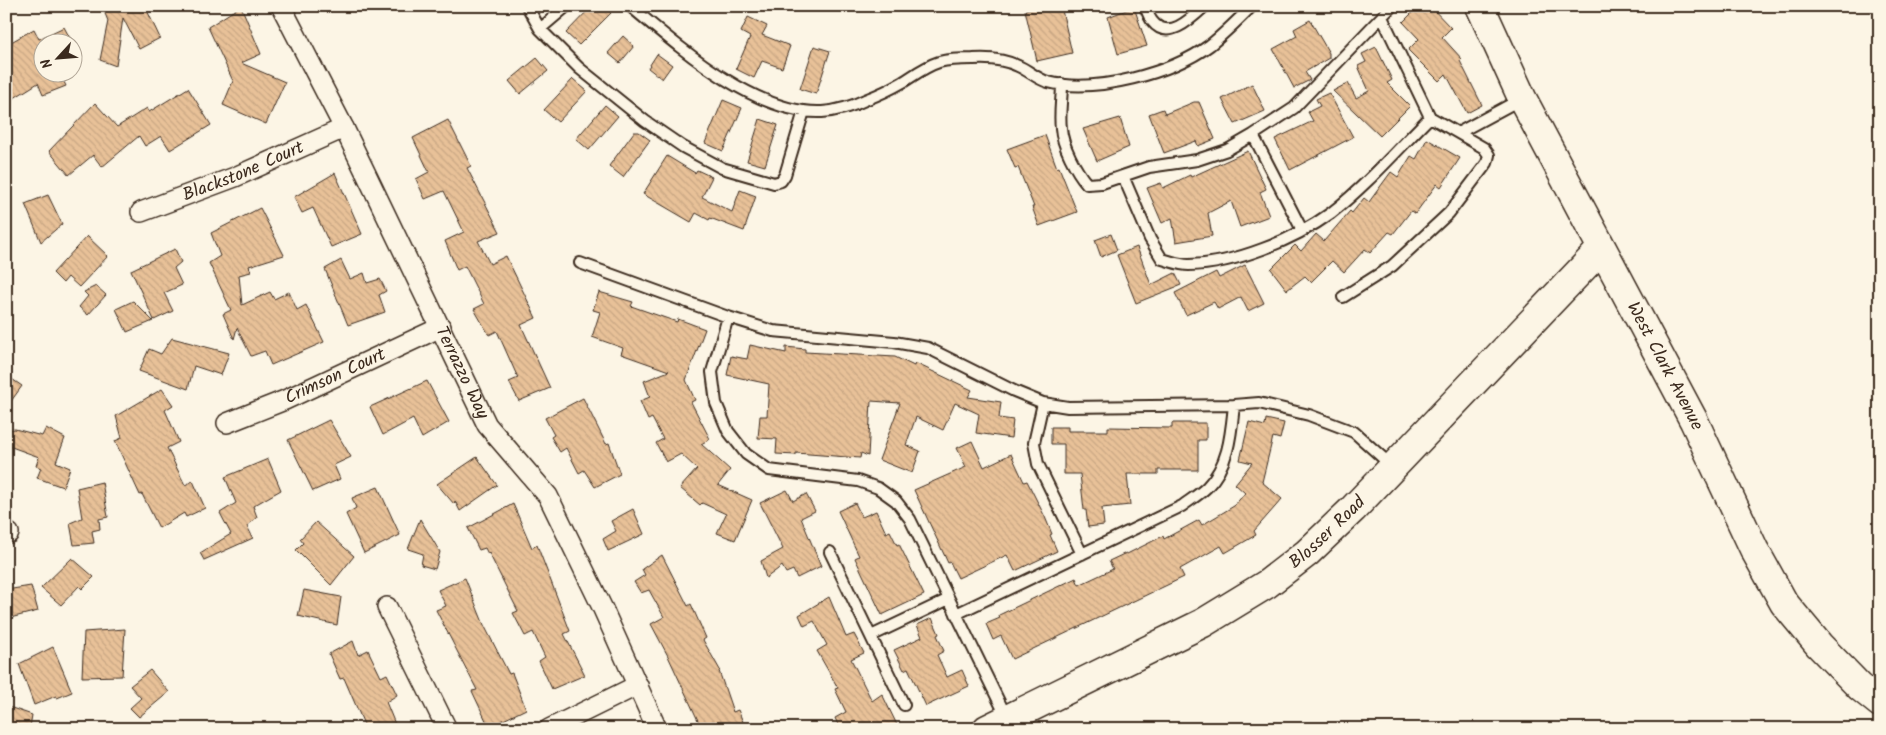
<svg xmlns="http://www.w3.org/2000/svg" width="1886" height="735" viewBox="0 0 1886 735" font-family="Kalam,sans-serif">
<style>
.building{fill:url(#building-back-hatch);stroke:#3b2a1e}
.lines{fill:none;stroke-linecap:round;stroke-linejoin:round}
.lane-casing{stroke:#3b2a1e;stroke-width:14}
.street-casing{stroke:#3b2a1e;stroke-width:22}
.secondary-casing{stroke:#3b2a1e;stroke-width:31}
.lane{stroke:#fcf5e5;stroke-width:10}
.street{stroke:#fcf5e5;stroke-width:19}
.secondary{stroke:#fcf5e5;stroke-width:28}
.labels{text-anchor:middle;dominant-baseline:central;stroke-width:4;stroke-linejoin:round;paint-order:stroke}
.street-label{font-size:18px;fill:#3b2a1e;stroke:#fcf5e5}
</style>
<defs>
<pattern id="building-back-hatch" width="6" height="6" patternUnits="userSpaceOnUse" patternTransform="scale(1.25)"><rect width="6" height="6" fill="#e8c198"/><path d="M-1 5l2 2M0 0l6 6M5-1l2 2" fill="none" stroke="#c8a683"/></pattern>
</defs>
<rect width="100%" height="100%" fill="#fcf5e5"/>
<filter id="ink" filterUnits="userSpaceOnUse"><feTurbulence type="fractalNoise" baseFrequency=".02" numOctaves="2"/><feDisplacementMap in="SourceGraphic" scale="10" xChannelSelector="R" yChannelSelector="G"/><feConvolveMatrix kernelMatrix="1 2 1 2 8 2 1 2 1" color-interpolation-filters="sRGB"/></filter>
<g filter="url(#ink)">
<path class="building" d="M102,6h43l15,32 -21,11 -16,-31 -7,48 -16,-6 8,-39z
M241,6l20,48 -20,9 44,19 -19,42 -43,-19 10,-24 -25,-54z
M592,6h12l7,7 -32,32 -13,-12z
M1040,6h21l11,47 -35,8 -12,-51z
M1419,6h11l21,22 -9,9 20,22 -2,2 22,44 -15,8 -21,-39 -7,7 -31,-31 11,-11 -16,-17z
M1134,7l13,39 -29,8 -10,-37z
M748,17l19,9 -5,9 28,11 -8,22 -20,-7 -8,17 -18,-9 14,-32 -9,-5z
M1310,20l19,33v5l-24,14 5,8 -16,8 -21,-39 24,-13 -3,-7z
M64,27l8,15h-31l1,30h17l7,14 -23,9 -5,-12 -32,20v-58l28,-16 5,10z
M623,36l11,10 -14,17 -12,-10z
M814,46l16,5 -14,43 -16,-5z
M1376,47l16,33 -5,3 23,23 -30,30 -47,-45 15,-8 8,15 13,-7 -11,-25 8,-4 -4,-8z
M657,54l15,11 -10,14 -14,-11z
M537,58l11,13 -28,23 -11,-13z
M573,79l14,12 -29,31 -14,-12z
M1252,84l13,27 -30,13 -13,-25z
M188,88l23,37 -41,25 -9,-14 -16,10 -6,-10 -37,31 -9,-12 -24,20 -20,-24 46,-48 22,24 30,-19 2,4z
M1329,93l24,44 -63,33 -15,-31 38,-18 -5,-9 12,-6 -4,-7z
M723,100l19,8 -19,43 -18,-8z
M1194,102h5l16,37 -17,7 -2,-5 -32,12 -15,-39 14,-5 2,5z
M605,105l13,11 -29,34 -13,-11z
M1120,118l9,29 -32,14 -14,-32z
M760,119l18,6 -13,41 -18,-5z
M448,120l23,46 -4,2 33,64 -22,9 12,23 16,-8 30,62 -15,7 29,63 -31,13 -10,-19 9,-4 -21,-47 -8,4 -15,-26 10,-5 -19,-38 -8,4 -12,-29 19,-9 -20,-41 -19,8 -9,-20 13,-7 -16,-34z
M634,132h5l11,8 -27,37 -14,-11z
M1045,135l12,33 2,-1 18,45 -38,14 -7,-19h2l-16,-40 -3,1 -8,-19z
M1427,139l33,19 -19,29 -4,-3 -22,30 -4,-3 -18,23 -4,-2 -19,21 -5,-4 -21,23 -12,-11 -21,21 -6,-6 -18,14 -16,-21 24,-24 6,6 15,-17 8,7 26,-30 2,2 12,-15 5,4 22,-30 7,5 13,-21 5,3z
M1248,151l18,38 -6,3 9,24 -29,11 -9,-26 -23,12 4,23 -36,6 -4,-24 -10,5 -15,-35 14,-5 2,5 27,-13 1,2z
M667,156l28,17 2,-3 15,7 -10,20 30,15 8,-22 16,6 -12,35 -34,-13 -1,2 -13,-7 -5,9 -48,-28z
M335,173l27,61 -31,13 -18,-39 -11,5 -8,-16z
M48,195l14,29 -21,18 -16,-38z
M260,208l24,47 -35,11 2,6 -12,3 3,30 28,-13 4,7 15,-7 8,18 9,-5 18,37 -53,23 -6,-14 -14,5 -14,-28 -3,11 -11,-25 8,-4 -22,-47 11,-7 -9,-23z
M1111,234l6,16 -16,7 -6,-17z
M87,236l21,20 -29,31 -11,-10 -5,6 -10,-10z
M1137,247l14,38 24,-12 6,12 -45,18 -19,-48z
M175,249l6,13 -7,6 8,17 -18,8 9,18 -19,9 -23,-50z
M341,260l9,19 14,-6 3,10 13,-4 6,12 -7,4 6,17 -37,13 -23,-56z
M1245,265l19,38 -16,8 -7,-14 -23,12 -4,-7 -28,13 -11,-22 41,-21 3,6z
M96,286l10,9 -18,20 -9,-8 9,-11 -4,-4z
M599,292l34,10 -2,4 46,16 1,-3 27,10 -19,51 9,20 -4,2 19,37 -9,5 29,26 -12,15 34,15 -17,40 -18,-7 9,-19 -24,-11 -2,2 -20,-17 17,-19 -16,-15 -15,8 -10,-19 7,-4 -11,-21 -4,2 -8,-19 10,-4 -6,-16 25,-10 -48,-17 2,-6 -31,-11 8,-25 -7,-2z
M133,301l20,20 -26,11 -11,-23z
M172,338l57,15 -8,22 -27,-9 -6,23 -49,-18 10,-22 12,5z
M750,345l36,8v-6l19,2v3l90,5 19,9 1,-3 57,27 -4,7 33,5 -2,16 14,2 -2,18 -35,-5 3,-19 -24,-11 -12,27 -27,-13 -10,28 14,6 -8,22 -33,-13 21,-57 -29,-2 -3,55 -7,-3 -1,5 -64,-5v2l-20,-1 1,-15 -19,-1 2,-22h7l2,-32 -42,-9 4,-19 16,3z
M6,375l16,11 -16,22z
M427,381l22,41 -27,16 -9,-19 -30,16 -13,-28z
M162,389l11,16 -8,5 14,32 -12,6 18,37 8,-4 12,27 -19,9 -2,-4 -25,15 -17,-34 -2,1 -25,-54 7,-3 -6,-22z
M583,398l23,46 3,-1 11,31 -25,13 -11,-17 -5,3 -13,-25 -6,4 -9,-15 3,-2 -9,-17z
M1266,419l18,4 -4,16 -7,-2 -11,45 20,17 -28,32 2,4 -31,18 -4,-7 -41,23 4,8 -172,82 -11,-23 -8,4 -7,-16 14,-6 -1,-3 77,-37 3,7 34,-16 -4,-8 17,-8 1,1 36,-18 1,3 35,-19 3,5 32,-19 11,-13 -10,-9 17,-21 -12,-3 9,-38 16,4z
M329,420l22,37 -17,8 6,14 -27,12 -25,-51z
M1172,423h34v17h-8v30h-40v4h-31l3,31 -28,3 2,17 -16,2 -2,-17h-2l-4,-36h-16v-30h-13v-17h17v4h40v-4l64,1z
M46,428l19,10 -9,24 14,6 -7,19 -26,-9 4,-10 -5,-2 3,-9 -33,-12v-15l9,-1 27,7z
M972,441l12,26 27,-13 13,28 3,-1 18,36 7,17 -2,1 7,16 -42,20 -8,-16 -49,23 -8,-16 -2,1 -34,-73 52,-23 -9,-19z
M477,457l20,28 -37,26 -5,-10 -1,3 -17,-20z
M268,459l13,31 -28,16 4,11 -10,9 6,12 -49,22 -4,-7 31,-19 -11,-21 16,-10 -11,-26z
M102,482l6,35 -9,2 1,10 -8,2 2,12 -20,2 -4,-22 12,-5 -5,-30z
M378,487l22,48 -36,18 -18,-39 10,-6 -4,-10z
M787,490l6,11 13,-7 9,17 -14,7 20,48 -24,12 -4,-8 -7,3 -4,-7 -16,12 -5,-17 22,-12 -23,-46z
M855,503l7,14 14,-6 10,22 4,-2 7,14 2,-1 25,51 -42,20 -27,-57 4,-2 -21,-45z
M513,504l19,44 5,-3 33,86 -6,3 21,41 -33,14 -13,-28 6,-4 -12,-25 -8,4 -12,-23 5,-2 -29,-58 -1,1 -3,-6 -6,2 -11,-22z
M633,509l11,25 -36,17 -5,-12 13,-8 -5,-10z
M420,519l20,33 -5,17 -14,-4 2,-11 -15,-5z
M316,522l38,34 -23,29 -35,-35 7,-7 -3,-4z
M662,555l26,51 3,-2 15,34 -3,2 17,30 -1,1 14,41 5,-2 8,19h-44l-34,-73 -17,-32 13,-7 -15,-27 -8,3 -7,-11 11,-7 -3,-6z
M72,558l22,19 -12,12 -3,-3 -18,19 -20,-17z
M465,578l19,47 25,49 3,-1 14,36 -37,18 -17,-36 5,-1 -41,-80 10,-4 -8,-16z
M31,586l7,25 -32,8v-29z
M304,590l37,7 -4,28 -39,-9z
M829,597l17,40 8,-3 10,19 -13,6 21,42 10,-7 17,35h-59l-5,-11 11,-6 -11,-23 3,-1 -21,-37 10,-6 -13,-24 -10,5 -5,-11z
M932,618l7,16 -2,1 7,16 -7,4 10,22 15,-7 7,16 -43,20 -18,-38 -4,2 -10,-20 28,-13 -5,-12z
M125,629l-3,47 -40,1 2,-45z
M353,641l5,14 10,-5 13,27 6,-3 10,21 -11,7 11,27h-31l-22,-51 -4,1 -11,-25z
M53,647l19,45 -15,6 -1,-2 -22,9 -15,-41z
M150,670l19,22 -30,25 -9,-9 11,-10 -11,-12z
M6,706l26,9 -2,12 -12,-2 -2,4h-10z"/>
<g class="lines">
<defs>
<path id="lane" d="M527,6l13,23 39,39 66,53 38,26 39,21 52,15 7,-2 4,-6 19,-64
M630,6c48,40 125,109 192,106 14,-1 31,-6 43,-12 13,-5 26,-11 38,-18 11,-7 23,-16 36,-20 11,-3 23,-3 34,-3 15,-1 31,0 45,7 10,4 19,13 30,16 47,12 124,-9 162,-37 15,-12 28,-25 42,-39
M1145,6c2,5 4,11 7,15 16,21 40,-3 53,-15
M1382,17l48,100 28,16
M540,29l27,-23
M1062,84c0,14 -3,30 -1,44 1,17 15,43 26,56l15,-1 47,-16 48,-7 30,-10 26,-15 41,-27 98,-102
M1253,135l49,95
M1123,176l27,63 12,20c8,2 18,6 27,6 46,-1 105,-25 142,-52 36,-28 67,-64 99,-96
M580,263l148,54 45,14 121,11 34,6 86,43 29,12 25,4 166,-2 25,-2 50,12 45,17 39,35
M1343,297l49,-31 57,-53 38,-50 2,-8 -5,-7 -26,-15 63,-34
M728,317l-16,55 4,31 12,28 18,23 23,16 89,11 20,7 18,13 14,18 97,199
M1043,403l-9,40 4,21 44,90
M830,552l74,153
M956,614l226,-108c8,-6 18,-12 25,-19 22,-22 24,-53 27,-82
M871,636l78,-37"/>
<g id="street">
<path id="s1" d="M281,6l63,122 143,297 61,71 55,113 54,120"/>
<path id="s2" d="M141,212l94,-35 109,-49"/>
<path id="s3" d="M227,423l58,-23 156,-73"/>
<path d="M6,534l3,-1"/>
<path d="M387,607l60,122"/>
<path d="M549,729l89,-44"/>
</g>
<g id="secondary">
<path id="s4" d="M1480,6l42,92 172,323 60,128 30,54 35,42 41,42 20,16"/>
<path id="s5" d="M987,729l216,-106 64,-39 40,-31 46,-44 248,-260"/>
</g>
</defs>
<use href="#lane" class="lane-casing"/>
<use href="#street" class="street-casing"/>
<use href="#secondary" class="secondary-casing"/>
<use href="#lane" class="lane"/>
<use href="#street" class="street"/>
<use href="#secondary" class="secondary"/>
</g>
</g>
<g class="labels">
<g class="street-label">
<text stroke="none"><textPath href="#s2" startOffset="110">Blackstone Court</textPath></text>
<text stroke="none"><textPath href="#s4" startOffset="405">West Clark Avenue</textPath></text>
<text stroke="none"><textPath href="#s1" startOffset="409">Terrazzo Way</textPath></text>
<text stroke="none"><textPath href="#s3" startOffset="118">Crimson Court</textPath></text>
<text stroke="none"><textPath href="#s5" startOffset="395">Blosser Road</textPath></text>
</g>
</g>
<rect width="1886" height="735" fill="none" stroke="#fcf5e5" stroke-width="25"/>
<rect x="12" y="12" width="1861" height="710" fill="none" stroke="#3b2a1e" stroke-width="2" filter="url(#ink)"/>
<g transform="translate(58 58) rotate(244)"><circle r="24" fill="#fcf5e5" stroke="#afa495"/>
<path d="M0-4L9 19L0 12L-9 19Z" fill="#3b2a1e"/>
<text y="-8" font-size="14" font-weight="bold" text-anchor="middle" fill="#3b2a1e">N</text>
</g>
</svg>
